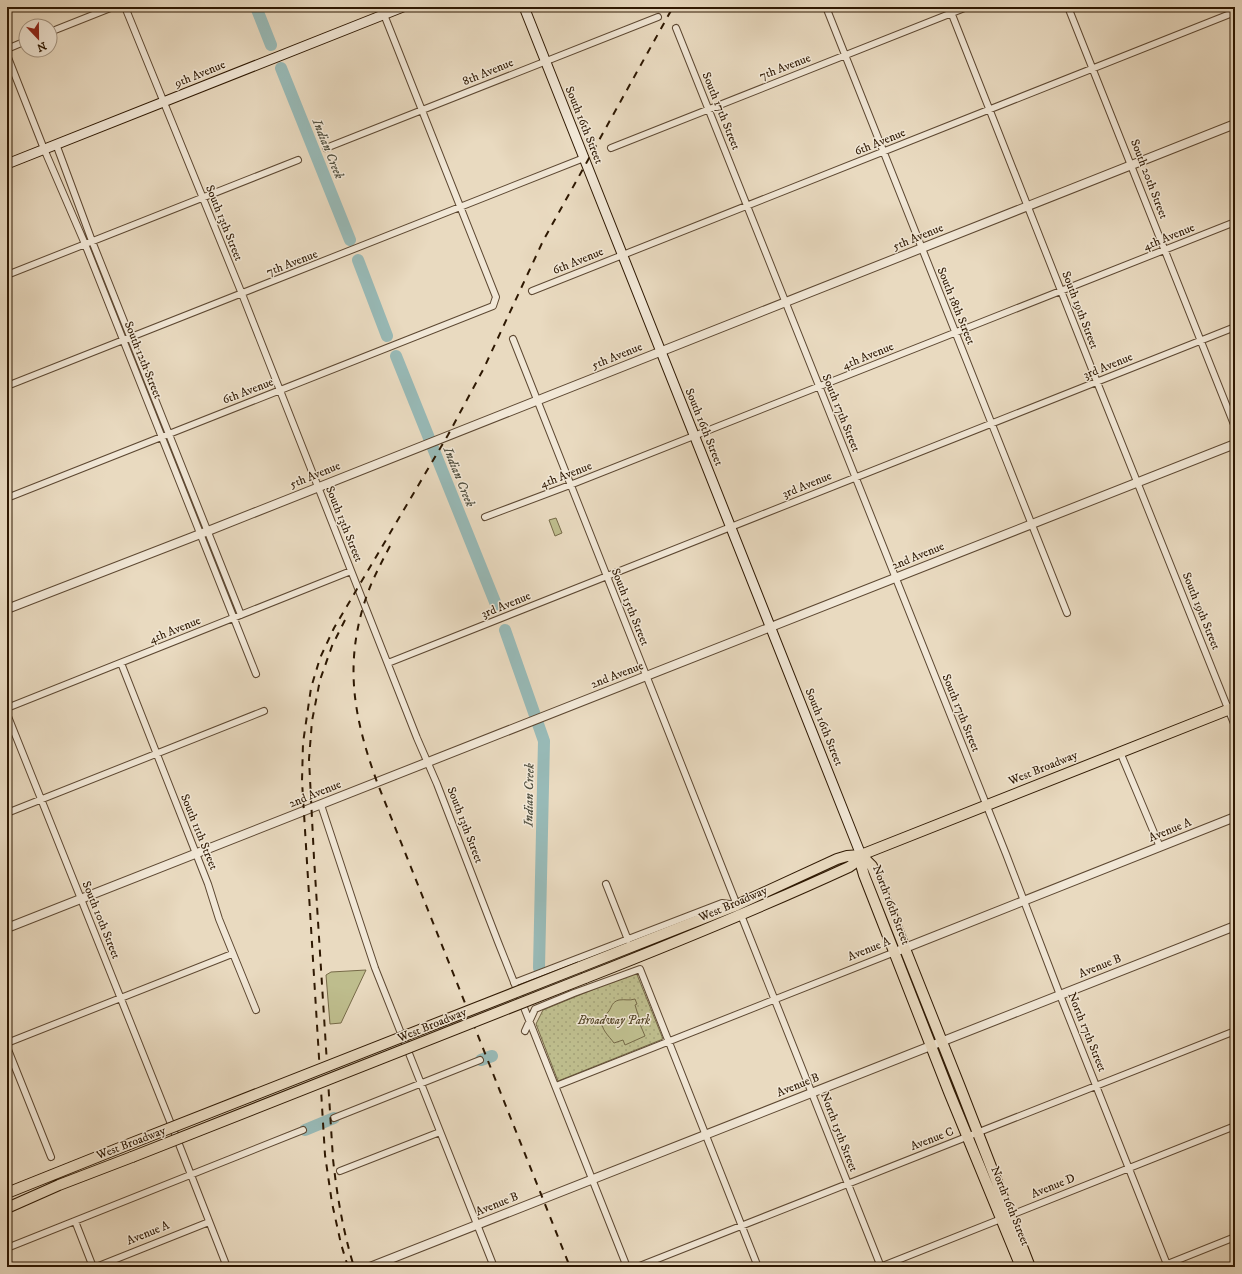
<svg xmlns="http://www.w3.org/2000/svg" width="1242" height="1274" viewBox="0 0 1242 1274" font-family="'IM FELL DW Pica',serif">
<style>
.park{fill:url(#park-dots);stroke:#766a48}
.garden{fill:#bebd8d;stroke:#766a48}
.lines{fill:none;stroke-linecap:round;stroke-linejoin:round}
.river{stroke:#98bab7;stroke-width:12}
.minor-casing{stroke:#5d4832;stroke-width:8}
.tertiary-casing{stroke:#5d4832;stroke-width:10}
.secondary-casing{stroke:#2e1802;stroke-width:11}
.primary-casing{stroke:#2e1802;stroke-width:12}
.minor{stroke:#f1e7d6;stroke-width:6}
.tertiary{stroke:#f1e7d6;stroke-width:8}
.secondary{stroke:#f1e7d6;stroke-width:9}
.primary{stroke:#e9dac0;stroke-width:10}
.rail{stroke:#2e1802;stroke-width:2;stroke-dasharray:7 7;stroke-linecap:butt}
.primary-bridge-casing{stroke:#2e1802;stroke-width:12;stroke-linecap:butt}
.primary-bridge{stroke:#e9dac0;stroke-width:10}
.labels{text-anchor:middle;dominant-baseline:central;stroke-width:3;stroke-linejoin:round;paint-order:stroke}
.street-label{font-size:12px;fill:#2e1802;stroke:#f1e7d6}
.park-label{font-size:12px;font-style:italic;fill:#594a2c;stroke:#f1e7d6}
.water-label{font-size:13px;font-style:italic;fill:#535141;stroke:#f1e7d6}
</style>
<defs>
<pattern id="park-dots" width="8" height="8" patternUnits="userSpaceOnUse"><rect width="8" height="8" fill="#bebd8d"/><path d="M2 2h.1M6 6h.1" fill="none" stroke="#a4a278" stroke-width="1.8" stroke-linecap="round"/></pattern>
</defs>
<rect width="100%" height="100%" fill="#e9dac0"/>
<filter id="stains"><feTurbulence type="fractalNoise" baseFrequency=".005" numOctaves="4"/><feColorMatrix values="0 0 0 0 .2 0 0 0 0 .09 0 0 0 0 .02 0 0 0 .5 -.17"/></filter>
<radialGradient id="worn" r=".72"><stop offset=".6" stop-color="#630" stop-opacity="0"/><stop offset="1" stop-color="#630" stop-opacity=".3"/></radialGradient>
<path class="park" d="M636,972l27,67 -105,42 -22,-57 7,-14z"/>
<path class="garden" d="M556,518l6,15 -7,3 -6,-16z
M366,970l-25,53 -11,1 -4,-49 5,-3z
M635,999l2,5 -2,1 5,16 -1,1 6,14 -20,9 -2,-5 -9,3c-5,-7 -14,-14 -12,-24 2,-3 5,-5 7,-8 3,-5 3,-9 10,-11 6,-1 10,1 16,-1z"/>
<g class="lines">
<path class="river" d="M256,7l15,38
M281,68l69,172
M358,260l29,76
M396,356l101,251
M505,630l39,111 -5,227
M481,1060l11,-4
M305,1130l29,-12"/>
<defs>
<path id="minor" d="M125,7l117,287 175,444 20,46 61,158 129,325
M826,7l241,606
M949,7l148,375 138,344
M1068,7l167,420
M676,28l330,826 54,141 108,272
M50,32l63,-25
M7,49l19,-8
M7,55l37,94 41,95 171,430
M56,144l36,97 149,374
M326,148l332,-131
M611,148l356,-141
M7,275l291,-115
M532,291l703,-279
M513,339l224,566 -15,-2 -208,80
M7,386l577,-228
M7,498l486,-192 3,-9 -115,-290
M485,517l85,-32 665,-263
M121,663l87,221 11,35 37,91
M388,663l847,-336
M7,708l344,-137
M7,714l168,420 52,133
M1120,752l40,95
M321,805l54,163 119,299
M7,813l257,-102
M606,884l22,56
M741,915l140,352
M525,1031l10,-22 39,-16 66,-24 118,298
M7,1043l225,-89
M7,1047l44,110
M556,1086l339,-134
M334,1118l146,-58
M340,1171l100,-39
M75,1221l18,46
M7,1248l296,-118
M96,1267l113,-45
M637,1267l598,-236
M880,1267l355,-141
M1160,1267l75,-30"/>
<path id="tertiary" d="M7,609l201,-78 1027,-407
M7,928l1228,-484
M900,950l335,-133
M370,1267l865,-341"/>
<path id="secondary" d="M524,7l337,848
M7,164l396,-157"/>
<path id="primary" d="M861,855l11,11 10,25 78,196 70,180
M861,855l1,13 2,7 85,217 72,175
M580,967l157,-62 100,-46 10,-3 14,-1 374,-148
M585,978c89,-35 177,-71 264,-111l7,-5 5,-7
M7,1193l120,-48
M7,1208l52,-23 73,-28"/>
</defs>
<use href="#minor" class="minor-casing"/>
<use href="#tertiary" class="tertiary-casing"/>
<use href="#secondary" class="secondary-casing"/>
<use href="#primary" class="primary-casing"/>
<use href="#minor" class="minor"/>
<use href="#tertiary" class="tertiary"/>
<use href="#secondary" class="secondary"/>
<use href="#primary" class="primary"/>
<path class="rail" d="M390,546c-10,19 -20,38 -26,58 -20,65 -9,117 13,178l193,485
M345,620l-13,26 -12,34 -8,41 -3,38 5,99 19,301c4,37 10,72 21,108
M348,1267l-7,-23 -9,-41 -7,-48 -23,-374 1,-38 8,-55 9,-30 14,-30 114,-193 36,-67 59,-127 130,-234"/>
<defs>
<path id="primary-bridge" d="M127,1145l453,-178
M132,1157l453,-179"/>
</defs>
<use href="#primary-bridge" class="primary-bridge-casing"/>
<use href="#primary-bridge" class="primary-bridge"/>
</g>
<g class="labels">
<g class="street-label">
<text transform="translate(785 67) rotate(-21)">7th Avenue</text>
<text transform="translate(488 72) rotate(-22)">8th Avenue</text>
<text transform="translate(200 74) rotate(-22)">9th Avenue</text>
<text transform="translate(721 111) rotate(68)">South 17th Street</text>
<text transform="translate(584 125) rotate(68)">South 16th Street</text>
<text transform="translate(880 142) rotate(-22)">6th Avenue</text>
<text transform="translate(1149 179) rotate(69)">South 20th Street</text>
<text transform="translate(224 223) rotate(68)">South 13th Street</text>
<text transform="translate(918 237) rotate(-22)">5th Avenue</text>
<text transform="translate(1169 237) rotate(-22)">4th Avenue</text>
<text transform="translate(578 261) rotate(-22)">6th Avenue</text>
<text transform="translate(292 263) rotate(-21)">7th Avenue</text>
<text transform="translate(956 306) rotate(68)">South 18th Street</text>
<text transform="translate(1080 310) rotate(69)">South 19th Street</text>
<text transform="translate(617 356) rotate(-22)">5th Avenue</text>
<text transform="translate(868 356) rotate(-22)">4th Avenue</text>
<text transform="translate(143 360) rotate(68)">South 12th Street</text>
<text transform="translate(1108 366) rotate(-22)">3rd Avenue</text>
<text transform="translate(248 391) rotate(-21)">6th Avenue</text>
<text transform="translate(841 413) rotate(68)">South 17th Street</text>
<text transform="translate(704 427) rotate(68)">South 16th Street</text>
<text transform="translate(315 475) rotate(-22)">5th Avenue</text>
<text transform="translate(566 475) rotate(-21)">4th Avenue</text>
<text transform="translate(807 485) rotate(-22)">3rd Avenue</text>
<text transform="translate(344 524) rotate(68)">South 13th Street</text>
<text transform="translate(918 556) rotate(-22)">2nd Avenue</text>
<text transform="translate(506 605) rotate(-22)">3rd Avenue</text>
<text transform="translate(630 607) rotate(68)">South 15th Street</text>
<text transform="translate(1201 611) rotate(68)">South 19th Street</text>
<text transform="translate(175 630) rotate(-22)">4th Avenue</text>
<text transform="translate(617 675) rotate(-21)">2nd Avenue</text>
<text transform="translate(961 713) rotate(68)">South 17th Street</text>
<text transform="translate(824 727) rotate(68)">South 16th Street</text>
<text transform="translate(1043 768) rotate(-22)">West Broadway</text>
<text transform="translate(315 794) rotate(-22)">2nd Avenue</text>
<text transform="translate(465 825) rotate(69)">South 13th Street</text>
<text transform="translate(1170 830) rotate(-22)">Avenue A</text>
<text transform="translate(199 832) rotate(68)">South 11th Street</text>
<text transform="translate(733 904) rotate(-23)">West Broadway</text>
<text transform="translate(891 905) rotate(69)">North 16th Street</text>
<text transform="translate(101 920) rotate(68)">South 10th Street</text>
<text transform="translate(869 949) rotate(-22)">Avenue A</text>
<text transform="translate(1100 966) rotate(-22)">Avenue B</text>
<text transform="translate(432 1025) rotate(-22)">West Broadway</text>
<text transform="translate(1087 1032) rotate(68)">North 17th Street</text>
<text transform="translate(798 1085) rotate(-22)">Avenue B</text>
<text transform="translate(839 1132) rotate(69)">North 15th Street</text>
<text transform="translate(932 1139) rotate(-21)">Avenue C</text>
<text transform="translate(131 1143) rotate(-21)">West Broadway</text>
<text transform="translate(1053 1186) rotate(-22)">Avenue D</text>
<text transform="translate(497 1204) rotate(-22)">Avenue B</text>
<text transform="translate(1010 1206) rotate(68)">North 16th Street</text>
<text transform="translate(148 1233) rotate(-22)">Avenue A</text>
</g>
<g class="park-label">
<text x="614" y="1020">Broadway Park</text>
</g>
<g class="water-label">
<text transform="translate(328 149) rotate(68)">Indian Creek</text>
<text transform="translate(459 477) rotate(68)">Indian Creek</text>
<text transform="translate(529 795) rotate(-89)">Indian Creek</text>
</g>
</g>
<rect width="1242" height="1274" fill="none" stroke="#e9dac0" stroke-width="24"/>
<rect x="8" y="8" width="1226" height="1258" fill="none" stroke="#2e1802" stroke-width="2"/>
<rect x="12" y="12" width="1218" height="1250" fill="none" stroke="#2e1802"/>
<g transform="translate(38 38) rotate(158)"><circle r="19" fill="#f1e7d6" stroke="#a39481"/>
<path d="M0-3L7 15L0 10L-7 15Z" fill="#8f2418"/>
<text y="-6" font-size="11" font-weight="bold" text-anchor="middle" fill="#2e1802">N</text>
</g>
<rect width="100%" height="100%" filter="url(#stains)"/>
<rect width="100%" height="100%" fill="url(#worn)"/>
</svg>
